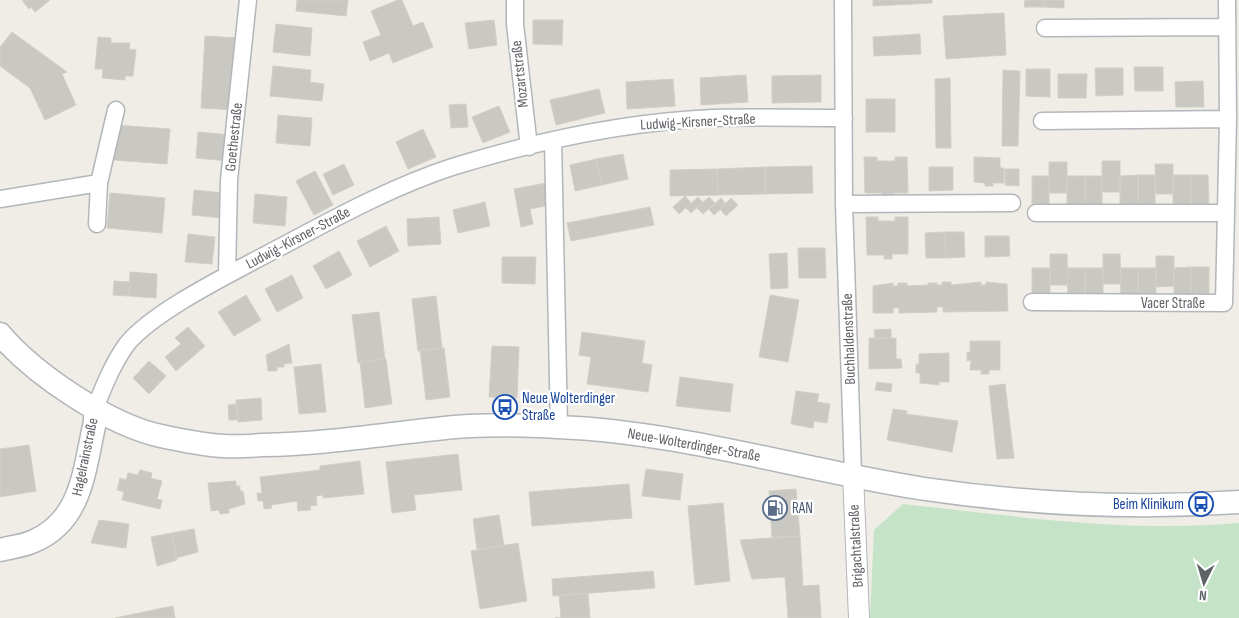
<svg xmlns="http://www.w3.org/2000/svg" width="1239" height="618" viewBox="0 0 1239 618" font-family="'Sofia Sans Condensed',sans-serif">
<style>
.green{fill:#c5e4c7}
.building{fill:#cac8c3;stroke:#d3cfc5}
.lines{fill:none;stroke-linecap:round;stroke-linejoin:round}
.minor-casing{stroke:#b3b6ba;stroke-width:19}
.tertiary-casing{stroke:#b3b6ba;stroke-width:22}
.secondary-casing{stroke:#b2b5b9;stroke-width:25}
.minor{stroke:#fff;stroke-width:16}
.tertiary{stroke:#fff;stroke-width:20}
.secondary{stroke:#fff;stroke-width:22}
.labels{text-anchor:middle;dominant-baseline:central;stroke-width:4.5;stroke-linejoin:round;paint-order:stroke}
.street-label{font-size:15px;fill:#5e6165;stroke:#fff}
.transit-label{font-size:15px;fill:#164399;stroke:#fff;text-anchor:start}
.service-label{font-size:15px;fill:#4e5e75;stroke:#fff;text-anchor:start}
</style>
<rect width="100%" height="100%" fill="#efede6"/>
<path class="green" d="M903,504c111,12 224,29 336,19v95h-369l4,-88z"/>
<path class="building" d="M22,0h28l-15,12 -4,-5 -2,2z
M297,0h51l-2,16 -50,-5z
M398,0h4l11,26 10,-4 10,25 -40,16 -4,-10 -19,8 -7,-19 18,-7 -10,-24z
M873,0h59v3l-59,3z
M1025,0h19v7h-20z
M1044,0h20v8l-20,-1z
M1004,13l2,42 -60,4 -3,-43z
M494,20l3,25 -28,4 -4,-26z
M533,20h30l-1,25 -29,-1z
M276,24l36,4 -2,28 -37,-4z
M12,32l55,40 -5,2 14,31 -31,15 -15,-32 -30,-22v-19z
M920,34l1,20 -47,2 -1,-19z
M205,36l34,2 -4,72 -34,-2z
M98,37l13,1v5h19l-1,6 7,1 -3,26h-8v4l-23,-2 1,-9h-8z
M273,66l38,4 -1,12 14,2 -2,17 -52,-5z
M1134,67h29v24h-28z
M1095,68h28v27l-27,1z
M1026,69h24v28l-24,-1z
M1003,70l17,1 -2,75h-16z
M1058,74h29l-1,24h-28z
M746,75l2,27 -47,3 -1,-27z
M821,75v27l-49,1v-27z
M950,78l1,70h-15l-1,-69z
M673,79l2,27 -48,3 -1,-27z
M1203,81l1,26h-28l-1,-25z
M599,89l6,24 -49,12 -6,-25z
M866,99h29v33h-29z
M466,104l2,23 -17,1 -2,-23z
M499,106l11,26 -27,11 -11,-26z
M278,115l34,3 -2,28 -34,-3z
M116,125l54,4 -3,35 -54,-4z
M423,129l13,28 -28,12 -12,-27z
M198,132l32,3 -2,26 -32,-3z
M623,154l5,25 -26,6 -6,-26z
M864,157h13v4h18v-4h12l1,36h-15v5h-11v-5h-17z
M974,157l26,1v10h4v15h-11v3h-8v-3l-11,-1z
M596,159l6,26 -27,6 -5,-26z
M1102,161h18v31h-18z
M1049,162h18v31h-18z
M344,164l10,21 -21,10 -10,-21z
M1155,164h18v30h-17z
M812,166l1,27 -48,1v-27z
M765,167v27l-47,1 -1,-26z
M929,167h24v23l-24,1z
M717,169l1,26 -48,1v-26z
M1005,169h14v17l-14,-1z
M315,171l18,34 -19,10 -18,-34z
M1138,175v31h-18v-30z
M1138,175h17v31h-17z
M1173,175h18v31h-18z
M1191,175h17l1,31h-18z
M1032,176h17v30l-17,1z
M1067,176h18v30h-18z
M1085,176h17v30h-17z
M546,183l4,22 -20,4 3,15 -12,3 -7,-38z
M194,190l30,3 -3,25 -29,-3z
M110,193l55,5 -3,35 -55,-5z
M255,194l32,3 -2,29 -32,-3z
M685,196l6,7 -12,11 -6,-7z
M698,197l5,5 -12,11 -5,-5z
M709,197l6,6 -12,11 -6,-6z
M721,198l5,6 -12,11 -5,-6z
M731,198l7,7 -12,11 -6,-7z
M485,202l5,24 -32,7 -5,-23z
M650,207l4,18 -83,16 -4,-18z
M439,217l2,27 -33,2 -1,-27z
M866,217h12v4h17v-4h13v37h-16v5h-8v-4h-17z
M386,226l13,25 -29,16 -13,-26z
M945,232h19l1,25 -19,1z
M945,232l1,26h-20l-1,-25z
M188,234l27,3 -3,27 -27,-2z
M985,236h24l1,20 -25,1z
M798,248h27l1,30h-27z
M339,251l13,24 -26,14 -13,-23z
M787,253l1,35 -17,1 -2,-35z
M1050,254h17l1,31h-18z
M1103,254h17l1,30h-18z
M1156,256h18v30l-18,1z
M502,257h34l-1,27 -33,-1z
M1191,267v31h-17v-30z
M1191,267h18v31h-18z
M1032,268h18v31h-18z
M1067,268h18v31h-17z
M1085,268h18v30l-18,1z
M1120,268h18v30h-17z
M1138,268h18v30h-18z
M130,272l27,2 -1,24 -27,-2z
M292,275l11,23 -26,14 -12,-23z
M114,281l16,1 -1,14 -16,-1z
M942,282h9v3l30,-3v3h5v-3l21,2 1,27 -65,1v-5h-6v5l-38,1v-5h-6v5h-20v-27l20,-3v3h5v-3h9v3l22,-1 -1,-2h9v2h5z
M246,295l15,25 -27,16 -16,-24z
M770,295l29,5 -11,62 -29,-5z
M436,296l6,52 -24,3 -6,-52z
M379,312l6,47 -27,4 -6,-48z
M188,327l17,19 -29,25 -11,-14 16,-13 -6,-6z
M891,329v9h-16l-1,-8z
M582,332l63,9 -3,22 10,2 -4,27 -61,-8 4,-27 -12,-2z
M869,338h27v21h5l1,9 -33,1z
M970,341h30v29h-11v4h-8v-4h-11l1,-10 -4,1v-9h3z
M289,344l3,19 -8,1v3h-7v4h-9l-2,-16z
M492,346l27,1 -2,51 -28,-1z
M442,348h2l6,49 -24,3 -6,-50z
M949,353v29h-10v3l-19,-2v-10h-4v-9h3v-10z
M385,359h1l6,45 -27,4 -5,-46z
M149,361l17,15 -17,18 -16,-16z
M321,364l5,48 -27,2 -5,-47z
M680,377l53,7 -3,28 -54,-6z
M877,382l15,2 -1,8 -16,-2z
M1005,384l9,74 -17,1 -8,-73z
M796,391l23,3 -2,8 13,2 -3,19 -13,-2 -1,7 -22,-4z
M261,398l1,22 -24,2 -2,-22z
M237,404l1,16h-9l-1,-15z
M893,409l14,2 -1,3 52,7 -6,31 -65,-12z
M29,445l7,46 -36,6v-48z
M458,454l4,36 -48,5 2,15 -24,3 -6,-51z
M360,461l4,33 -41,4v-3l-7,1 1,9 -7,1 1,4 -13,1 -1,-10 -26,4 1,3 -8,1 -1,-8h-5l-1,-8h5l-2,-16 60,-7v-4z
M646,469l37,5 -3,26 -38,-4z
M140,470l12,3 -1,5 11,3 -5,18 5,1 -2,9 -38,-9 2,-8 -7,-2 3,-12 6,2 2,-7 10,2z
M236,481v5h4v5h3l2,13 -16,5v4l-9,1 -1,-4 -8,1 -3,-28z
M629,484l3,34 -100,8 -3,-34z
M796,489l4,47 -28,1 -3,-46z
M723,503l7,78 -35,4 -7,-79z
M499,515l5,31 -27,3 -4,-30z
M99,520l30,4 -3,24 -35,-5z
M194,529l4,23 -22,6 -4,-25z
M172,533l5,27 -20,6 -6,-29z
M800,536l3,50 16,-1 2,33h-33l-3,-41 -33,2 -12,-39z
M518,543l9,58 -47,8 -9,-58z
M653,571l2,17 -102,8 -1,-17z
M588,593l2,25h-35h6l-2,-22z
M173,606l2,12h-60z"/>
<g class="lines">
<defs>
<path id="minor" d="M515,0v24l14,123
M843,0l1,204 9,270
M1045,28l182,-1
M1042,121l186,-2
M553,140l6,287
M0,199l99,-16
M844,204l168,-1
M1036,213h190
M97,224l2,-41 17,-73
M227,275l2,-95 19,-180
M1032,302l192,1 4,-184 -1,-119
M95,408c9,-22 18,-45 32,-64 27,-33 103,-70 142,-91 59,-31 119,-65 183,-86 84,-26 173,-45 261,-49 43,-1 87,0 131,0"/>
<path id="tertiary" d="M853,474l6,144"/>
<path id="secondary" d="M0,334c34,40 109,91 161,102 20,4 42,9 63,10 13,1 26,0 39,-1 64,-1 128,-12 192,-18 33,-3 69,-2 103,0 124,5 244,43 367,62 103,15 210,20 314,13
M0,550c11,-3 24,-4 34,-9 49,-21 50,-73 61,-119v-14"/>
</defs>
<use href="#minor" class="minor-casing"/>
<use href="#tertiary" class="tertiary-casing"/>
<use href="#secondary" class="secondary-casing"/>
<use href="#minor" class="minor"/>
<use href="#tertiary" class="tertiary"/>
<use href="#secondary" class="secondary"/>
</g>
<defs>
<symbol id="bus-ring" viewBox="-11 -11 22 22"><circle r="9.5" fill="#fff" stroke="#1a4fb4" stroke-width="1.5"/><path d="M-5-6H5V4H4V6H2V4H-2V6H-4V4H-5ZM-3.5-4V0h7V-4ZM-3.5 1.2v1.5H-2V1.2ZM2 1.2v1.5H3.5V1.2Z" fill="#1a4fb4"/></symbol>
<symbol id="fuel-ring" viewBox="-11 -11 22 22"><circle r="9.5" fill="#fff" stroke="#5c6f8a" stroke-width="1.5"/><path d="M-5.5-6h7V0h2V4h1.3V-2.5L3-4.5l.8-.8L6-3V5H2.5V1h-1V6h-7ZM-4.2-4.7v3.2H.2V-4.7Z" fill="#5c6f8a"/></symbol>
</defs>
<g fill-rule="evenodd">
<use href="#bus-ring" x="491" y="393" width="28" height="28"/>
<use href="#bus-ring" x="1187" y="490" width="28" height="28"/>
<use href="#fuel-ring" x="761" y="494" width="28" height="28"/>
</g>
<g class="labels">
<g class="street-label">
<text transform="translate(520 74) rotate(-96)">Mozartstraße</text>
<text transform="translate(698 122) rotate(-3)">Ludwig-Kirsner-Straße</text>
<text transform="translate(234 137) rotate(-84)">Goethestraße</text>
<text transform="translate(298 238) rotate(-28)">Ludwig-Kirsner-Straße</text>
<text x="1173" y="303">Vacer Straße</text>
<text transform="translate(849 339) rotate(-92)">Buchhaldenstraße</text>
<text transform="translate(694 445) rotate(10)">Neue-Wolterdinger-Straße</text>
<text transform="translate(85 457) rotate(-78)">Hagelrainstraße</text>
<text transform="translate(856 546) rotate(-93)">Brigachtalstraße</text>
</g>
<g class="transit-label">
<text x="522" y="398">Neue Wolterdinger<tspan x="522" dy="17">Straße</tspan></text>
<text x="1184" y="504" text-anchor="end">Beim Klinikum</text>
</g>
<g class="service-label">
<text x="792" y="508">RAN</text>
</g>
</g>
<g transform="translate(1204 583) rotate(185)" stroke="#ffffff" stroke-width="4" paint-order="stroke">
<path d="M0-4L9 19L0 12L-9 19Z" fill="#5e6165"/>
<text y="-8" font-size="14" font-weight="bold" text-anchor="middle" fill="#5e6165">N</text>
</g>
</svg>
